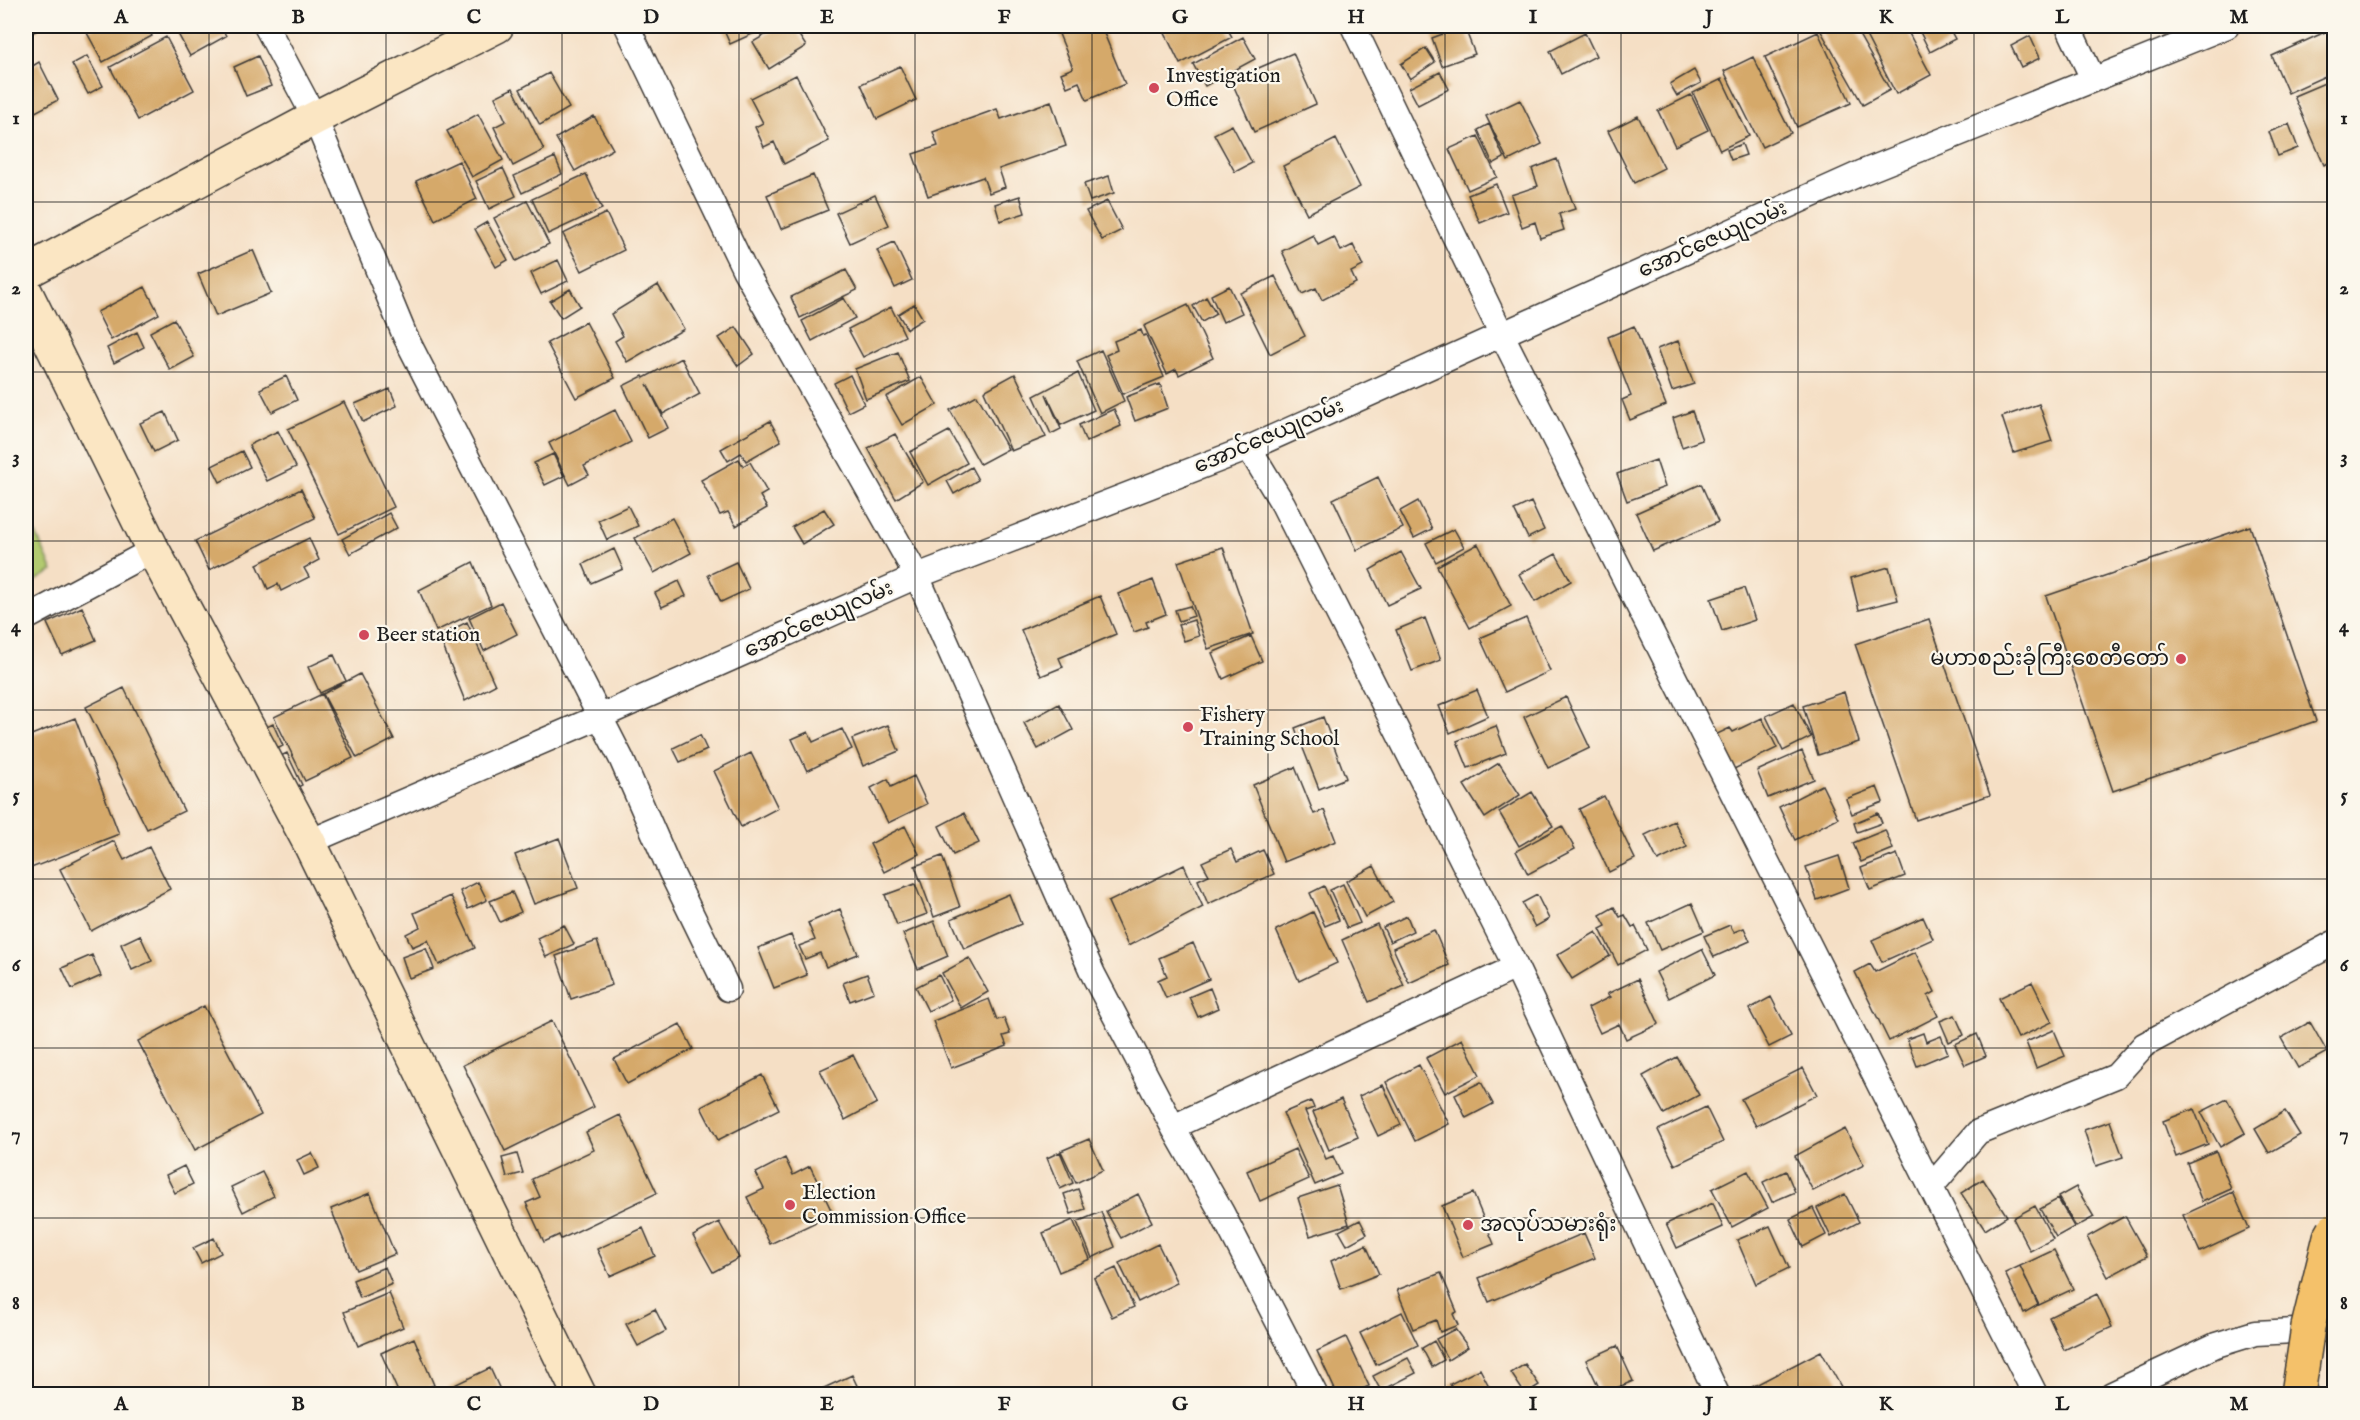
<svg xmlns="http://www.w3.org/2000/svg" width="2360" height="1420" viewBox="0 0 2360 1420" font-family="'IM FELL English','Noto Sans Myanmar',serif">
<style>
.green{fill:#b2ca6f;stroke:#677346;stroke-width:1.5}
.building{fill:#d5a96b}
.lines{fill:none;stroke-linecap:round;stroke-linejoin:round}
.street-casing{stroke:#3d3935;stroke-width:27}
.secondary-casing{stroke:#3d3935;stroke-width:36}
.street{stroke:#fff;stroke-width:24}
.secondary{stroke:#fbe6c3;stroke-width:33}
.highway-bridge-casing{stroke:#3d3935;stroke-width:36;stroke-linecap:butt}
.highway-bridge{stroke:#f4c16a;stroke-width:33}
.grid{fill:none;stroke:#1c1c1c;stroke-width:1.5;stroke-opacity:0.55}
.poi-dot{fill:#d1495b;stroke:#fbf7ec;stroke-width:2}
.labels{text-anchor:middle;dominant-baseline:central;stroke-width:4.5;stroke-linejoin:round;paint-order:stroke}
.poi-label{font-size:21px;fill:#1c1c1c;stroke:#fbf7ec;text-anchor:start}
.street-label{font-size:21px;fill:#1c1c1c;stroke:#fbf7ec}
.neatline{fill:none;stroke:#1c1c1c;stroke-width:2}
.grid-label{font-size:20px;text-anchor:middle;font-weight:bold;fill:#1c1c1c}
</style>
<rect width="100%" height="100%" fill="#fbf7ec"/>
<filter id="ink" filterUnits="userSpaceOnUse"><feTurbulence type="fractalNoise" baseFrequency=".0167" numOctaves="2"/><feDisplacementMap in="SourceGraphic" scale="12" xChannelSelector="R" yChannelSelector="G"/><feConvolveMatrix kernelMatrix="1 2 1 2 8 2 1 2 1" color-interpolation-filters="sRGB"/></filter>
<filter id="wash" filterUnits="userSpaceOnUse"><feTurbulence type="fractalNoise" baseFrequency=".008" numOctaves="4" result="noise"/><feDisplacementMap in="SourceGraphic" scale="24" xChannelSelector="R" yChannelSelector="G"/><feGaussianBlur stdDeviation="1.35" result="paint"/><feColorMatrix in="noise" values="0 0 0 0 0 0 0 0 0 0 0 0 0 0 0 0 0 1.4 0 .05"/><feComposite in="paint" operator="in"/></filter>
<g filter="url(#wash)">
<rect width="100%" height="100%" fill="#f5dfc5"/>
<path class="green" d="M26,512l27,59 -27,15z"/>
<g id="blocks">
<path class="building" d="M26,26h19l-19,10z
M97,26h49l6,10 -49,26 -17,-31z
M185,26h36l5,10 -36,20 -14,-26z
M722,26h48l-40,18z
M780,26h13l13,20 -37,23 -16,-27z
M1080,26h21l24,58 -38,16 -8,-18 -12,5 -6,-14 12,-5 -14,-34z
M1164,26h62l6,11 -52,27 -18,-37z
M1464,26l11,28 -33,12 -10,-28z
M1818,26h36l36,64 -27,15z
M1861,26h44l26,49 -35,19z
M1917,26h31l7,13 -25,13z
M2334,28v44l-46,21 -16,-37z
M1818,32l33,71 -54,24 -32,-70z
M1585,33l11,23 -35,18 -11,-23z
M2030,36l10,22 -19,9 -10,-21z
M166,37l28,53 -56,30 -28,-53z
M1243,37l12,22 -50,27 -12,-22z
M1426,48l9,14 -25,17 -9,-15z
M1293,53l23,51 -62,28 -23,-52z
M87,56l16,30 -15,8 -16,-30z
M258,56l13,30 -25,10 -12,-29z
M1753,57l38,76 -29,14 -38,-76z
M39,62l19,38 -32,17v-47z
M900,66l16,34 -39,19 -16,-35z
M1694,70l7,13 -24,13 -7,-12z
M1440,72l9,17 -31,16 -9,-17z
M549,73l20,35 -29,17 -20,-36z
M796,75l33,66 -45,23 -10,-22 -10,5 -9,-20 8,-4 -13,-25z
M1722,79l27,57 -29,14 -27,-57z
M2327,82l7,17v61l-10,5 -30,-69z
M513,88l31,62 -31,16 -19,-39 12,-6 -11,-24z
M1691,95l17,35 -33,16 -17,-35z
M1520,100l22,44 -34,17 -22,-45z
M1051,101l15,45 -67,23 6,18 -16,6 -6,-16 -55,19 -15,-42 25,-8 -5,-14 64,-23 4,10z
M478,114l25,46 -31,17 -25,-46z
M594,116l19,33 -38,22 -19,-33z
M1638,116l26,52 -30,15 -26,-52z
M1489,124l15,34 -11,6 -15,-34z
M2289,124l9,24 -20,8 -9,-24z
M1232,125l20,38 -17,9 -21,-38z
M1478,136l19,41 -29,13 -19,-41z
M1336,139l24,48 -53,27 -24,-48z
M1742,144l4,11 -15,5 -4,-10z
M555,157l7,17 -40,19 -8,-17z
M1557,159l18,50 -16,5 5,16 -24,8 -5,-16 -13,5 -11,-32 27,-9 -6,-17z
M459,161l18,38 -42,21 -19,-39z
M503,168l13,28 -27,13 -13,-28z
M586,174l16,35 -54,25 -16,-35z
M813,175l15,35 -47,19 -14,-34z
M1109,176l5,17 -24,8 -6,-17z
M1496,184l11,28 -27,11 -12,-28z
M875,195l14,30 -39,18 -14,-30z
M1020,196l5,17 -25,8 -5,-17z
M527,201l22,43 -33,17 -22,-43z
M1107,201l15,29 -20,10 -16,-29z
M606,213l18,37 -42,21 -19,-37z
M487,222l21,38 -12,7 -21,-38z
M1313,235l5,10 16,-8 7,14 12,-6 10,21 -12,6 5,11 -34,17 -6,-12 -14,6 -20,-43z
M894,242l18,38 -17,8 -18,-38z
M253,250l18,43 -55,23 -18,-42z
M558,260l10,21 -27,13 -10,-21z
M846,270l11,20 -57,28 -9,-21z
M1275,276l30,60 -35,18 -30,-61z
M658,285l26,44 -57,33 -12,-21 8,-5 -12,-22z
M1229,286l13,27 -19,9 -12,-27z
M145,287l14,27 -48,26 -14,-28z
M570,289l10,17 -19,12 -11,-17z
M1206,297l10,17 -14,8 -9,-16z
M844,298l11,20 -43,23 -10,-20z
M914,304l9,15 -16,10 -9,-15z
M1188,305l25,53 -34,17 -3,-6 -9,5 -23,-48z
M891,307l14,29 -42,21 -15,-28z
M174,319l20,38 -24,13 -20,-38z
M586,322l29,56 -39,20 -29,-55z
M1634,326l32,79 -36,15 -8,-20 9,-4 -23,-59z
M736,327l18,27 -16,12 -19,-28z
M1141,330l2,6 3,-1 18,42 -41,17 -17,-39 11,-5 -3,-9z
M137,332l7,15 -30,16 -7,-15z
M1678,341l16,43 -22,7 -15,-42z
M1101,350l23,51 -24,12 -23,-52z
M898,352l12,29 -44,18 -11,-30z
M681,358l19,36 -37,20 -16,-30 21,44 -20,10 -25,-52 20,-10 1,2z
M1078,373l16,37 -33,15 -15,-31 15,35 -10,5 -17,-38z
M1015,374l31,63 -35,14 -27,-60z
M850,375l14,29 -16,8 -14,-29z
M286,376l11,24 -25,12 -12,-23z
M921,377l16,28 -35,20 -16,-28z
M1160,384l8,24 -33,13 -9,-24z
M390,389l7,17 -34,16 -8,-18z
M977,395l31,54 -28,15 -30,-54z
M344,402l50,105 -55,27 -51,-105z
M2039,404l13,37 -38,12 -12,-36z
M1114,409l7,17 -35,16 -7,-17z
M615,410l16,32 -47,24 5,9 -19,10 -21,-42z
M1692,411l10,29 -20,7 -9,-29z
M165,412l13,28 -24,12 -14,-29z
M770,421l11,20 -35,20 -5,-8 -13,8 -7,-12z
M278,431l18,36 -29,14 -18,-36z
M949,431l18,32 -39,22 -18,-33z
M895,434l28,48 -27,17 -28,-51z
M242,451l8,16 -30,15 -8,-16z
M553,454l11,22 -19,9 -11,-22z
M739,459l4,7 7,-4 17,30 -7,4 7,12 -31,18 -8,-14 -8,3 -19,-35z
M1656,460l9,27 -38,14 -10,-27z
M971,467l7,13 -24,14 -7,-13z
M1378,477l25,51 -46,22 -24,-51z
M1701,484l17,38 -65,29 -17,-38z
M301,489l14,29 -106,52 -14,-29z
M1418,501l14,28 -18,9 -14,-27z
M1531,502l13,28 -16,8 -14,-28z
M628,506l10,20 -31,14 -9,-20z
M824,509l10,15 -32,20 -10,-17z
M389,513l8,15 -47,26 -8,-15z
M672,518l19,35 -37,20 -19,-35z
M2250,526l66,195 -203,70 -67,-195z
M1454,529l10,18 -28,15 -10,-19z
M309,538l10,22 -15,8 5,9 -28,14 -3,-7 -10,5 -11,-25z
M1478,544l33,62 -41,22 -33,-62z
M1223,547l30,87 -45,15 -30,-87z
M614,549l9,20 -32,14 -8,-19z
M1401,552l20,37 -34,16 -17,-35z
M1556,554l15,27 -36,21 -16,-28z
M473,562l18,43 -55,26 -17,-41z
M736,562l13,27 -28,13 -13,-27z
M1889,567l9,33 -39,10 -8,-32z
M1153,580l13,34 -20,8 2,5 -14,5 -16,-38z
M679,581l7,15 -24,11 -7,-14z
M1744,588l11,32 -33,11 -11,-32z
M1100,596l16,38 -57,24 4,9 -22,9 -20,-46z
M501,602l16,32 -33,17 -15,-33z
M1190,606l4,10 -15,5 -4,-11z
M82,607l14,33 -34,15 -15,-32z
M1425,618l16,42 -29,11 -16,-41z
M1526,618l24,53 -45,21 -25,-54z
M1929,619l61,176 -74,25 -61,-176z
M1194,620l5,16 -15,5 -6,-16z
M467,622l28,63 -30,16 -26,-65z
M1251,636l11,25 -39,18 -11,-26z
M334,655l12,26 -26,12 -12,-26z
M360,674l34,65 -37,19 -34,-64z
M124,688l60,123 -37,18 -61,-122z
M1477,690l11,26 -38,17 -11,-27z
M1844,692l15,50 -41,13 -15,-49z
M322,694l31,64 -48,23 -31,-64z
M1566,697l24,51 -42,20 -24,-51z
M1794,703l17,34 -28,14 -17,-35z
M1059,704l14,26 -35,19 -14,-26z
M1323,717l23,61 -27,11 -24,-61z
M75,718l44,116 -93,36v-133z
M1762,718l15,30 -45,22 -17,-35 15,-7 3,4z
M273,724l10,22 -14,7 -11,-22z
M888,725l11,26 -36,15 -11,-27z
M1496,726l10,27 -38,15 -11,-27z
M842,729l10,20 -45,22 -15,-32 16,-7 5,10z
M700,735l7,15 -27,12 -7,-14z
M1802,751l12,28 -46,19 -11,-27z
M287,753l15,32 -14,7 -16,-32z
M751,753l27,55 -37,19 -27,-56z
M1499,763l21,32 -35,23 -21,-33z
M1295,767l19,47 10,-4 12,31 -52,21 -31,-77z
M914,776l13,28 -39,19 -17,-35 17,-9 3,8z
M1822,785l16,33 -43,22 -16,-33z
M1877,787l6,15 -31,12 -6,-15z
M1532,792l21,34 -34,20 -20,-34z
M1604,796l31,63 -26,13 -30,-63z
M964,813l15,30 -26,12 -14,-29z
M1878,813l4,10 -25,9 -3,-9z
M1674,821l13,26 -29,14 -13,-26z
M905,826l14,28 -35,18 -14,-28z
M1562,826l13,23 -47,25 -12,-23z
M1885,830l8,19 -32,13 -8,-19z
M559,838l19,50 -44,16 -19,-49z
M114,841l10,19 25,-13 21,42 -79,42 -31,-62z
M1231,849l6,13 26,-12 11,24 -66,30 -10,-24 11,-5 -7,-13z
M1897,854l8,22 -35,14 -9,-22z
M942,856l18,51 -26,10 -19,-51z
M1839,856l10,32 -32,12 -11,-33z
M1184,865l19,42 -75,39 -20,-44z
M1374,866l19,36 -28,15 -19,-36z
M478,882l9,18 -19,9 -8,-18z
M915,884l12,30 -30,11 -12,-30z
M1343,884l17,39 -13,5 -17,-38z
M1324,886l15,34 -14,6 -15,-33z
M512,892l9,20 -21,10 -10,-21z
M1009,894l12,30 -57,25 -13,-30z
M1537,895l12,24 -14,8 -13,-24z
M451,896l24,52 -36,17 -11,-25 -16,7 -6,-13 14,-7 -6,-14z
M1692,903l12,28 -44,19 -12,-27z
M1614,907l6,10 5,-2 7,12 3,-1 12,24 -29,15 -18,-36 6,-3 -6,-11z
M840,909l18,45 -32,13 -6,-14 -15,6 -6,-13 16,-6 -7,-17z
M1313,912l24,51 -38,18 -23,-51z
M1407,916l6,15 -23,11 -7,-15z
M1923,917l10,22 -51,23 -10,-22z
M934,921l14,35 -30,13 -15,-35z
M1377,924l27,62 -35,16 -27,-62z
M564,925l10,19 -28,13 -9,-19z
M1730,925l4,7 10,-4 6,13 -36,16 -10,-21z
M1434,930l15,35 -40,18 -16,-35z
M1596,932l14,24 -38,23 -15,-24z
M140,935l12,26 -20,9 -11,-26z
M791,935l16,40 -33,13 -16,-40z
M597,941l15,44 -41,14 -15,-43z
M1193,943l16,36 -43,19 -8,-18 9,-4 -8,-18z
M426,948l8,21 -25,9 -7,-21z
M1702,949l13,26 -46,23 -13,-26z
M1915,952l20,40 -7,4 10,20 -49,25 -34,-69 15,-8 5,8z
M92,955l9,21 -29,13 -10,-21z
M969,958l19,34 -27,16 -19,-35z
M867,974l7,18 -24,9 -7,-18z
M939,975l12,25 -23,11 -12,-24z
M1638,979l21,45 -33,15 -7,-15 -19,9 -12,-25 22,-11 -3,-3z
M2032,982l20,40 -34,16 -19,-40z
M1210,988l8,20 -20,9 -9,-20z
M1771,997l20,39 -22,11 -20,-38z
M989,999l8,21 7,-2 6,16 -7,2 4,10 -56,22 -18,-47z
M204,1006l57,109 -66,35 -57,-109z
M1955,1015l9,20 -15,7 -9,-21z
M552,1021l42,86 -89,44 -42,-86z
M2310,1022l17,30 -29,16 -17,-30z
M680,1024l13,25 -66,35 -13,-25z
M2054,1030l11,26 -29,12 -10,-26z
M1923,1033l3,9 15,-6 7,17 -31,13 -10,-27z
M1977,1034l9,22 -21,9 -10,-21z
M1462,1039l18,36 -35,18 -19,-35z
M853,1055l24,48 -32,17 -25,-50z
M1677,1057l22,38 -35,19 -21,-38z
M1419,1065l30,59 -34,17 -29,-59z
M1803,1068l14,27 -61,31 -15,-27z
M762,1075l17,34 -61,31 -17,-33z
M1481,1082l12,22 -27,14 -11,-23z
M1383,1085l18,40 -23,11 -19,-40z
M1341,1099l17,38 -29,13 -16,-38z
M2227,1099l18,34 -25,14 -19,-35z
M1311,1101l3,7 -9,3 21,48 7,-3 8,18 -26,11 -32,-72z
M1706,1107l17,35 -48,23 -17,-35z
M2194,1109l14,35 -32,13 -13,-36z
M2285,1111l15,24 -31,18 -14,-24z
M620,1115l37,78 -96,46 -2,-4 -15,7 -18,-39 14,-6 -8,-18 62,-29 -8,-18z
M2110,1121l13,36 -27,9 -12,-36z
M1845,1129l19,36 -51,26 -18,-35z
M1089,1139l14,31 -27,13 -15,-32z
M1295,1149l14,30 -49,22 -13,-30z
M2216,1151l15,38 -29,13 -15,-39z
M1060,1152l13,31 -13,6 -13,-31z
M312,1153l7,15 -15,7 -7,-15z
M517,1154l6,19 -16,4 -5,-19z
M785,1158l8,17 17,-9 23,48 -63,30 -23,-47 17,-8 -8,-16z
M184,1166l9,18 -18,9 -9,-18z
M1748,1171l20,37 -36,19 -20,-38z
M1786,1171l9,21 -23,10 -9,-20z
M262,1172l12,24 -31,16 -12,-25z
M1983,1179l24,37 -22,14 -24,-37z
M1337,1185l12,39 -39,12 -12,-38z
M2076,1187l18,30 -18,10 -18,-30z
M1078,1189l7,20 -14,5 -7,-20z
M2233,1192l16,37 -49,23 -17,-37z
M370,1193l25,61 -39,16 -25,-61z
M1473,1193l21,51 -31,13 -21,-51z
M1138,1194l14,28 -31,16 -15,-27z
M1845,1194l14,28 -28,15 -14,-29z
M2058,1199l16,28 -18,10 -16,-28z
M1713,1203l10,24 -46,21 -11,-24z
M2035,1206l18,33 -23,12 -17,-33z
M1813,1208l13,27 -23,12 -13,-28z
M1101,1212l14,35 -23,11 -15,-36z
M2125,1216l22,40 -39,21 -21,-40z
M1073,1220l17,39 -31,13 -16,-39z
M1360,1220l7,14 -20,11 -8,-14z
M719,1222l20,36 -26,14 -20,-36z
M1770,1226l19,42 -33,16 -19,-44z
M643,1228l12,28 -45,20 -13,-27z
M1584,1233l11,25 -106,44 -10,-24z
M214,1238l7,15 -20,10 -8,-15z
M1158,1244l19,39 -39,19 -19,-39z
M1366,1245l13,29 -38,15 -10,-28z
M2054,1250l19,39 -34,16 -19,-39z
M2020,1266l18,39 -14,8 -19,-40z
M385,1267l7,17 -32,14 -7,-18z
M1116,1268l18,39 -22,10 -18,-39z
M1441,1273l16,39 -4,2 5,11 -18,7 -4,-12 -23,9 -16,-39z
M389,1293l14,34 -45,19 -14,-34z
M2097,1294l15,33 -48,23 -15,-33z
M655,1309l11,22 -28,15 -12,-22z
M1402,1312l16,33 -42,20 -16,-32z
M1455,1329l13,18 -20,13 -12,-21z
M1346,1337l23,49 -18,8h-14l-20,-43z
M414,1338l20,47 -22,9h-13l-18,-41z
M1434,1341l10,19 -12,7 -10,-19z
M1617,1346l16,35 -31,13 -16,-34z
M1821,1351l24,43h-92l-3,-6z
M1408,1358l8,15 -35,18 -8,-15z
M1525,1364l14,21 -14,9 -14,-21z
M490,1368l12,26h-51l-3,-6z
M1480,1369l11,21 -10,4h-26l-5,-10z
M852,1375l9,19h-50z"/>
</g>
</g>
<g filter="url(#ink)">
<use href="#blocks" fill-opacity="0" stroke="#3d3935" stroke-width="1.5"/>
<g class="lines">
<defs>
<path id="street" d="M266,26l49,92 90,218 216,422 49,112 58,119
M627,26l117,243 173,307 176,398 80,153 49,86 93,181
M1353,26l149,309 533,1059
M2068,26l25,53
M1249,448l34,56 233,463 201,427
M26,618l127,-68
M309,842l290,-125 318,-141 332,-128 612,-275 366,-147
M1173,1127l343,-160
M1931,1187l47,-55 138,-56 28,-31 190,-102
M2112,1394l104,-49 39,-12 79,-4"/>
<path id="secondary" d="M26,272l289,-154 182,-92
M26,293l127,257 156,292 270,552"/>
</defs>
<use href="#street" class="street-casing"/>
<use href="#secondary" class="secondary-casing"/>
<use href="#street" class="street"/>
<use href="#secondary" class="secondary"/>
<defs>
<path id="highway-bridge" d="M2298,1394l10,-67 22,-90 4,-7"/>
</defs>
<use href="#highway-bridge" class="highway-bridge-casing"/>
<use href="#highway-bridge" class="highway-bridge"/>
</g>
</g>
<path class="grid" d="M209,26v1368M386,26v1368M562,26v1368M739,26v1368M915,26v1368M1092,26v1368M1268,26v1368M1445,26v1368M1621,26v1368M1798,26v1368M1974,26v1368M2151,26v1368M26,202h2308M26,372h2308M26,541h2308M26,710h2308M26,879h2308M26,1048h2308M26,1218h2308"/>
<g class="poi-dot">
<circle cx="1154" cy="88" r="6"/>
<circle cx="364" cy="635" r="6"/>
<circle cx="2181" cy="659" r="6"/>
<circle cx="1188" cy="727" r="6"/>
<circle cx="790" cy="1205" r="6"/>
<circle cx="1468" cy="1225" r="6"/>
</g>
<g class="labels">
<g class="poi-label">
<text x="1166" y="76">Investigation<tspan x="1166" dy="24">Office</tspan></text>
<text x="376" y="635">Beer station</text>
<text x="2169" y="659" text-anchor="end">မဟာစည်းခုံကြီးစေတီတော်</text>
<text x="1200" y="715">Fishery<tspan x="1200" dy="24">Training School</tspan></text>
<text x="802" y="1193">Election<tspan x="802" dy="24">Commission Office</tspan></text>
<text x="1480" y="1225">အလုပ်သမားရုံး</text>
</g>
<g class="street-label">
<text transform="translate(1713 240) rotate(-24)">အောင်ဇေယျလမ်း</text>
<text transform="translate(1269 437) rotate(-23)">အောင်ဇေယျလမ်း</text>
<text transform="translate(819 620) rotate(-24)">အောင်ဇေယျလမ်း</text>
</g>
</g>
<rect width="2360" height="1420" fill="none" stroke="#fbf7ec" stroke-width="66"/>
<rect x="33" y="33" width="2294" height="1354" class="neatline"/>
<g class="grid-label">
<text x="121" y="23">A</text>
<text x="298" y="23">B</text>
<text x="474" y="23">C</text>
<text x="651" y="23">D</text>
<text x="827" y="23">E</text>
<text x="1004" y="23">F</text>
<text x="1180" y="23">G</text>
<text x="1356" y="23">H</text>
<text x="1533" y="23">I</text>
<text x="1709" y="23">J</text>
<text x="1886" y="23">K</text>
<text x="2062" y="23">L</text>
<text x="2239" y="23">M</text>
<text x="16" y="124">1</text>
<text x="2344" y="124">1</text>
<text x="16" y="294">2</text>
<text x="2344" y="294">2</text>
<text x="16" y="463">3</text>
<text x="2344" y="463">3</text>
<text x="16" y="632">4</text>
<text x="2344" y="632">4</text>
<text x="16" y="801">5</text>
<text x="2344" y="801">5</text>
<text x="16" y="971">6</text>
<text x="2344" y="971">6</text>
<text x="16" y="1140">7</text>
<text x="2344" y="1140">7</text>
<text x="16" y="1309">8</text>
<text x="2344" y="1309">8</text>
<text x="121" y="1410">A</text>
<text x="298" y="1410">B</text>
<text x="474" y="1410">C</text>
<text x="651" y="1410">D</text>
<text x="827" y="1410">E</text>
<text x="1004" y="1410">F</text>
<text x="1180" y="1410">G</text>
<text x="1356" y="1410">H</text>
<text x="1533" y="1410">I</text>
<text x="1709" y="1410">J</text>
<text x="1886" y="1410">K</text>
<text x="2062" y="1410">L</text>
<text x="2239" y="1410">M</text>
</g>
</svg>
